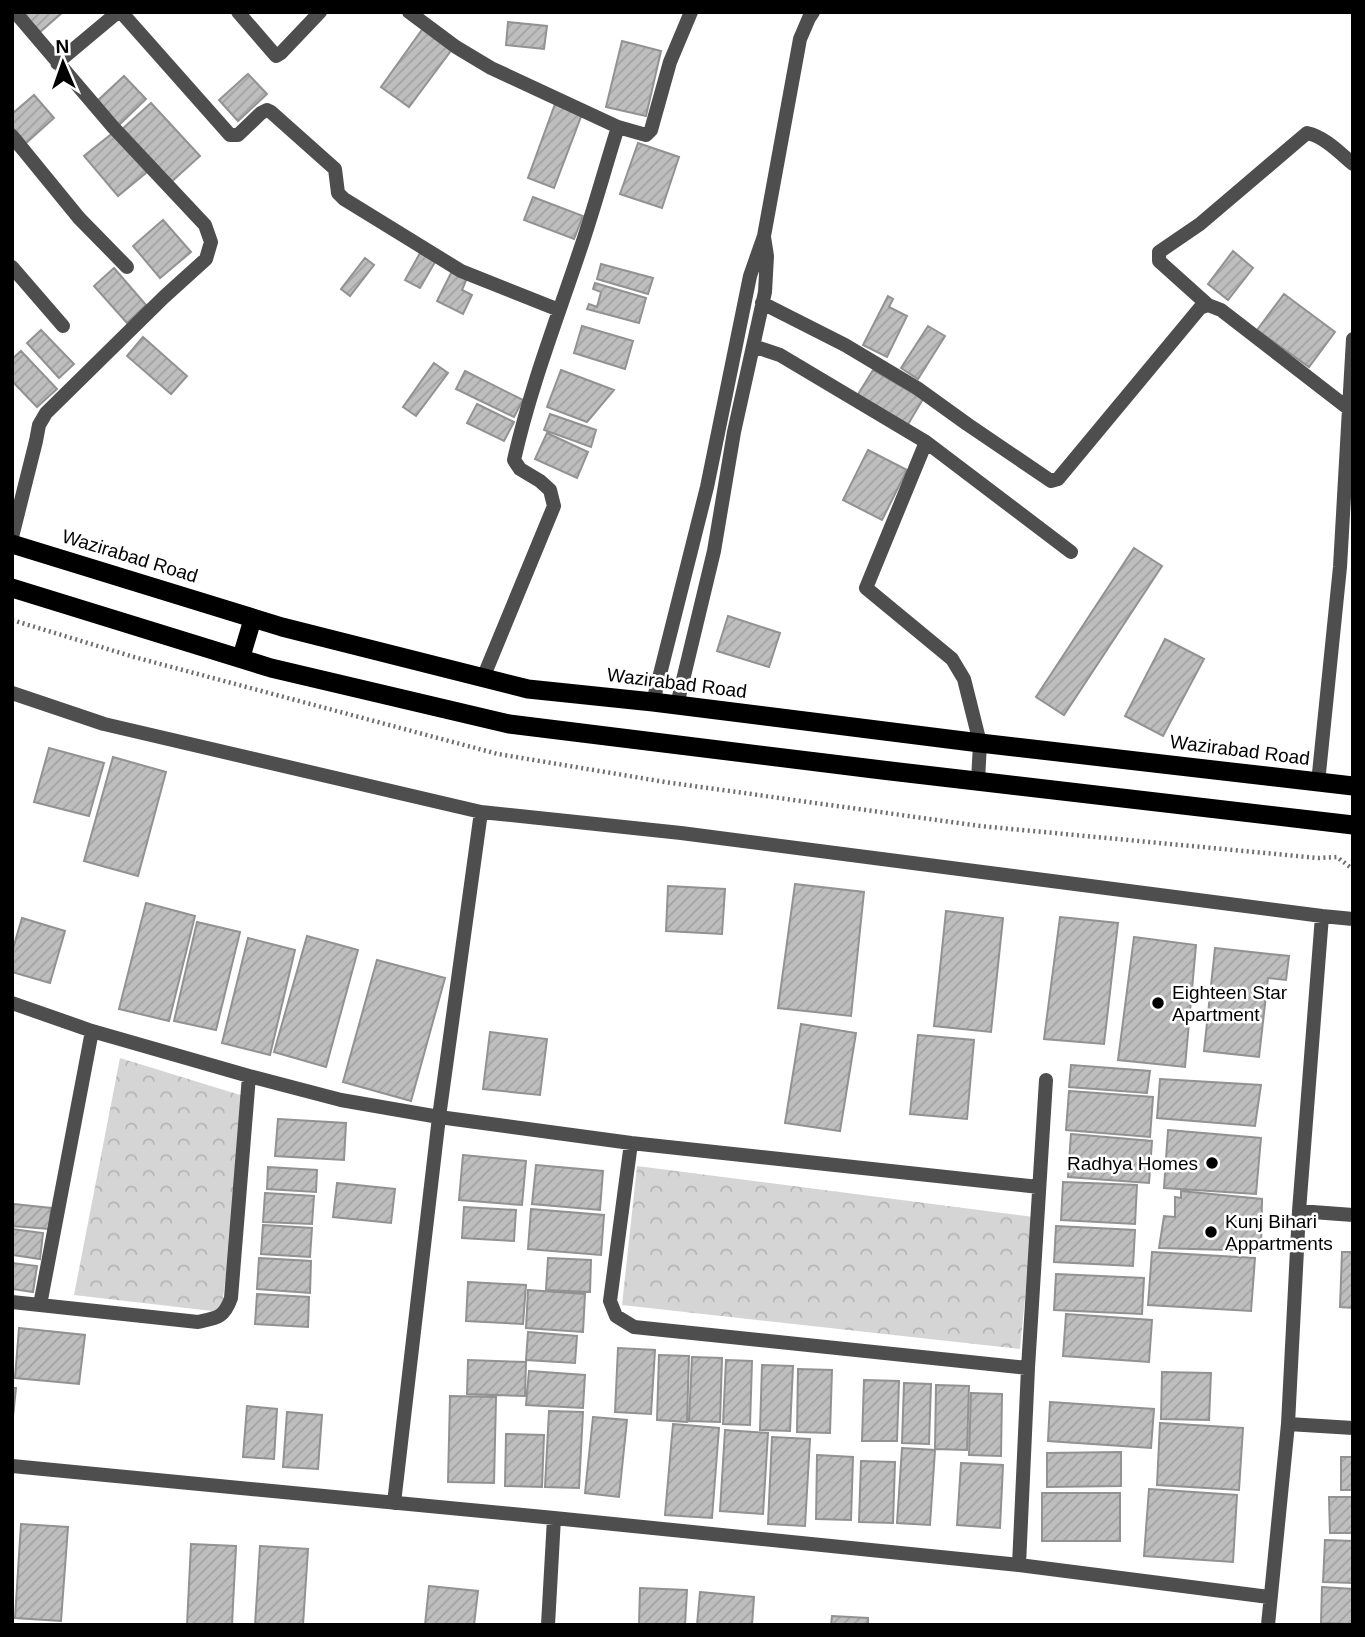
<svg xmlns="http://www.w3.org/2000/svg" width="1365" height="1637" viewBox="0 0 1365 1637" font-family="Helvetica,sans-serif">
<style>
.forest{fill:url(#forest-crowns)}
.building{fill:url(#building-hatch);stroke:#929292;stroke-width:2}
.lines{fill:none;stroke-linecap:round;stroke-linejoin:round}
.path{stroke:#707070;stroke-width:4.5;stroke-dasharray:2 3.5;stroke-linecap:butt}
.minor{stroke:#4e4e4e;stroke-width:14}
.primary{stroke:#000;stroke-width:18}
.trunk{stroke:#000;stroke-width:19}
.poi-dot{fill:#000;stroke:#fff;stroke-width:2.5}
.labels{text-anchor:middle;dominant-baseline:central;stroke-width:5;stroke-linejoin:round;paint-order:stroke}
.street-label{font-size:19px;fill:#000;stroke:#fff}
.poi-label{font-size:19px;fill:#000;stroke:#fff;text-anchor:start}
</style>
<defs>
<pattern id="forest-crowns" width="20" height="18" patternUnits="userSpaceOnUse" patternTransform="scale(1.75)"><rect width="20" height="18" fill="#d5d5d5"/><path d="M2 6a3 3 0 1 1 6 0M12 15a3 3 0 1 1 6 0" fill="none" stroke="#b5b5b5"/></pattern>
<pattern id="building-hatch" width="6" height="6" patternUnits="userSpaceOnUse" patternTransform="scale(1.75)"><rect width="6" height="6" fill="#bebebe"/><path d="M-1 1l2-2M0 6l6-6M5 7l2-2" fill="none" stroke="#a2a2a2"/></pattern>
</defs>
<rect width="100%" height="100%" fill="#fff"/>
<path class="forest" d="M120,1058l130,40 -29,214 -147,-17z
M637,1166l396,51 -13,132 -398,-44z"/>
<path class="building" d="M22,12h41l-23,20z
M508,22l39,4 -3,23 -38,-4z
M424,27l29,21 -44,59 -28,-20z
M622,41l39,10 -15,65 -40,-9z
M248,74l19,20 -29,27 -19,-21z
M124,76l22,23 -28,27 -23,-23z
M34,95l20,23 -28,25 -14,-16v-13z
M151,103l49,53 -30,27 -49,-53z
M555,104l27,10 -28,74 -26,-10z
M114,132l33,40 -29,24 -34,-40z
M638,143l41,14 -17,51 -42,-14z
M533,197l50,19 -9,23 -50,-19z
M163,220l28,32 -31,26 -27,-32z
M1233,251l20,17 -25,32 -20,-16z
M420,253l15,9 -15,26 -15,-8z
M365,258l9,7 -24,31 -9,-7z
M601,264l52,14 -5,16 -51,-15z
M114,268l32,37 -19,18 -33,-37z
M452,271l15,7 -5,12 10,5 -9,19 -26,-13z
M595,283l51,15 -7,25 -52,-14 2,-5 8,3 4,-15 -8,-3z
M1284,294l51,38 -26,35 -52,-37z
M888,296l5,3 -4,8 18,9 -20,41 -24,-12z
M582,326l51,15 -8,28 -51,-16z
M928,326l17,10 -27,43 -17,-11z
M41,330l33,34 -15,14 -32,-35z
M143,337l44,39 -16,18 -44,-38z
M21,351l36,38 -20,18 -25,-26v-22z
M434,363l14,10 -32,43 -13,-9z
M561,370l53,20 -27,32 -40,-15z
M873,370l50,29 -16,27 -50,-30z
M465,371l58,29 -9,17 -58,-28z
M477,404l37,18 -10,19 -37,-18z
M550,414l46,16 -5,17 -47,-17z
M547,433l41,19 -11,26 -42,-19z
M868,450l39,20 -25,50 -39,-20z
M1134,548l28,18 -98,149 -28,-18z
M728,616l52,17 -11,34 -52,-16z
M1165,639l39,20 -41,77 -38,-20z
M49,748l55,15 -15,53 -55,-14z
M113,757l53,15 -28,104 -54,-15z
M795,884l69,8 -13,124 -73,-8z
M668,886l57,3 -3,45 -56,-3z
M146,903l49,13 -26,105 -50,-12z
M946,911l57,7 -12,114 -57,-6z
M1060,917l58,6 -14,121 -60,-5z
M22,918l43,13 -15,52 -38,-11v-20z
M197,922l43,10 -24,98 -42,-9z
M307,936l51,14 -32,117 -52,-15z
M1134,937l62,8 -11,122 -67,-7z
M248,938l47,12 -25,105 -48,-12z
M1215,948l74,8 -3,24 -18,-2 -9,79 -55,-6z
M377,960l68,18 -34,123 -68,-19z
M801,1024l55,9 -16,98 -55,-8z
M490,1032l57,7 -7,56 -57,-6z
M918,1035l56,5 -7,79 -57,-5z
M1071,1065l79,6 -3,22 -78,-6z
M1160,1079l101,6 -6,41 -98,-8z
M1069,1091l84,6 -3,40 -84,-7z
M278,1119l68,4 -2,37 -69,-4z
M1168,1130l93,8 -5,56 -92,-6z
M1071,1134l81,7 -3,42 -81,-6z
M463,1155l63,6 -4,44 -63,-5z
M536,1165l67,6 -3,39 -68,-6z
M268,1167l49,3 -1,22 -49,-3z
M1063,1182l74,3 -2,39 -74,-4z
M337,1183l58,6 -4,34 -58,-6z
M1181,1191l81,8 -1,52 -102,-3 5,-32 11,1v-20l6,1z
M265,1193l49,3 -2,28 -49,-2z
M14,1204l37,4 -2,21 -37,-3z
M464,1207l52,3 -2,31 -52,-3z
M531,1209l73,6 -3,40 -73,-6z
M263,1225l49,3 -2,29 -49,-3z
M1056,1226l79,4 -2,36 -79,-4z
M12,1229l31,4 -3,26 -28,-4z
M1152,1252l103,6 -4,53 -103,-6z
M1342,1252h11v56l-13,-1z
M259,1258l52,3 -1,32 -53,-4z
M548,1258l43,2 -1,32 -44,-2z
M12,1263l25,3 -4,26 -21,-3z
M1056,1274l88,4 -2,36 -88,-4z
M468,1282l58,3 -3,39 -57,-3z
M528,1290l57,4 -2,38 -57,-4z
M257,1294l52,3 -1,30 -53,-3z
M1066,1314l86,6 -3,42 -86,-6z
M19,1328l66,7 -6,49 -64,-6z
M528,1332l49,4 -2,27 -49,-3z
M618,1348l37,2 -4,64 -36,-2z
M659,1355l30,1 -2,66 -30,-2z
M692,1357l30,1 -2,64 -31,-1z
M468,1360l58,2 -1,34 -58,-2z
M726,1360l26,1 -2,64 -27,-1z
M762,1365l31,1 -3,65 -30,-1z
M798,1369l34,1 -2,63 -33,-1z
M529,1371l56,4 -2,33 -57,-3z
M1162,1372l49,1 -2,47 -48,-1z
M864,1380l35,1 -2,60h-35z
M904,1383l27,1 -2,60 -27,-1z
M936,1385l33,1 -2,64 -32,-1z
M12,1388h4l-4,38z
M971,1393l31,1 -1,62 -32,-1z
M450,1396l46,1 -2,86 -46,-1z
M1050,1402l104,7 -3,39 -103,-7z
M247,1406l30,3 -3,50 -31,-2z
M549,1411l34,1 -4,76 -34,-1z
M287,1412l35,3 -4,54 -35,-2z
M593,1417l34,3 -8,77 -34,-4z
M1160,1423l83,5 -4,62 -82,-5z
M673,1424l46,4 -7,90 -47,-3z
M725,1430l43,3 -5,81 -43,-3z
M506,1434l38,1 -2,52 -37,-1z
M772,1437l38,2 -5,87 -37,-2z
M902,1448l33,2 -5,75 -33,-2z
M1121,1452v34l-74,1v-34z
M817,1455l36,2 -2,63 -35,-1z
M1341,1457h12v33h-12z
M861,1461l34,1 -2,61 -34,-1z
M961,1463l42,2 -3,63 -43,-3z
M1149,1489l88,6 -4,67 -89,-6z
M1042,1493h78v48h-78z
M1329,1497h24v36h-23z
M21,1524l47,3 -7,94 -46,-3z
M1325,1540l28,1v42l-30,-1z
M191,1544l45,2 -4,79h-45z
M260,1546l48,3 -5,76h-48z
M429,1586l49,5 -4,34h-49z
M1322,1587l31,2v35l-32,-1z
M640,1588l47,2 -2,35h-46z
M700,1592l54,5 -2,28h-55z
M832,1616l36,2v7h-37z"/>
<g class="lines">
<path class="path" d="M12,620l122,37 364,97 167,28 315,44 338,32 19,-1 13,10h3"/>
<path class="minor" d="M121,12l109,123h8l23,-22 6,-3 4,2 64,57 3,24 6,6 117,72 98,39
M238,12l38,44 5,-3 39,-41
M409,12l47,35 35,21 127,59 28,8 5,-5 19,-68 21,-50
M57,63l61,-51
M12,136l67,82 48,49
M12,267l51,59
M762,303l83,42 72,43 50,36 84,57 7,-2 142,-171 8,-3 13,5 128,99
M1208,305l-49,-44v-9l41,-28 107,-91c18,4 32,19 46,31
M753,346l27,9 146,87
M12,537l24,-96 3,-16 7,-12 118,-116 42,-38 5,-17 -6,-17 -92,-98 -98,-115
M483,678l71,-172 -4,-16 -10,-9 -20,-12 -6,-9c16,-72 43,-141 66,-210 14,-41 25,-82 38,-123
M12,693l92,31 377,88 200,21 641,83 31,3
M653,702l54,-215 43,-211 14,-40 36,-197 9,-21 4,-6
M677,705l37,-154 20,-119 31,-140 2,-36 -3,-19
M978,781l2,-38 -16,-64 -12,-20 -86,-71 60,-146 145,110
M1318,783l22,-216 13,-228
M12,1003l80,28 157,45 92,24 98,17 192,26 408,44
M631,1143l-21,158 6,15 18,11 394,41
M1299,1211l54,4
M12,1302l186,20c19,-4 26,-4 33,-24l18,-222
M40,1305l52,-274
M1288,1424l65,4
M12,1466l542,52 465,47 250,32
M394,1503l45,-386 42,-305
M1019,1565l9,-197 18,-288
M548,1625l6,-107
M1268,1625l20,-201 11,-213 23,-295"/>
<path class="primary" d="M241,658l12,-40"/>
<path class="trunk" d="M12,544l270,83 246,62 125,13 327,41 373,43
M12,588l259,80 238,56 373,46 471,55"/>
</g>
<g class="poi-dot">
<circle cx="1158" cy="1003" r="7"/>
<circle cx="1212" cy="1163" r="7"/>
<circle cx="1211" cy="1232" r="7"/>
</g>
<g class="labels">
<g class="street-label">
<text transform="translate(130 556) rotate(17)">Wazirabad Road</text>
<text transform="translate(677 683) rotate(7)">Wazirabad Road</text>
<text transform="translate(1240 750) rotate(7)">Wazirabad Road</text>
</g>
<g class="poi-label">
<text x="1172" y="992">Eighteen Star<tspan x="1172" dy="22">Apartment</tspan></text>
<text x="1198" y="1163" text-anchor="end">Radhya Homes</text>
<text x="1225" y="1221">Kunj Bihari<tspan x="1225" dy="22">Appartments</tspan></text>
</g>
</g>
<rect width="1365" height="1637" fill="none" stroke="#000000" stroke-width="28"/>
<g transform="translate(63 63) rotate(358)" stroke="#ffffff" stroke-width="5" paint-order="stroke">
<path d="M0-5L12 26L0 18L-12 26Z" fill="#000000"/>
<text y="-10" font-size="19" font-weight="bold" text-anchor="middle" fill="#000000">N</text>
</g>
</svg>
